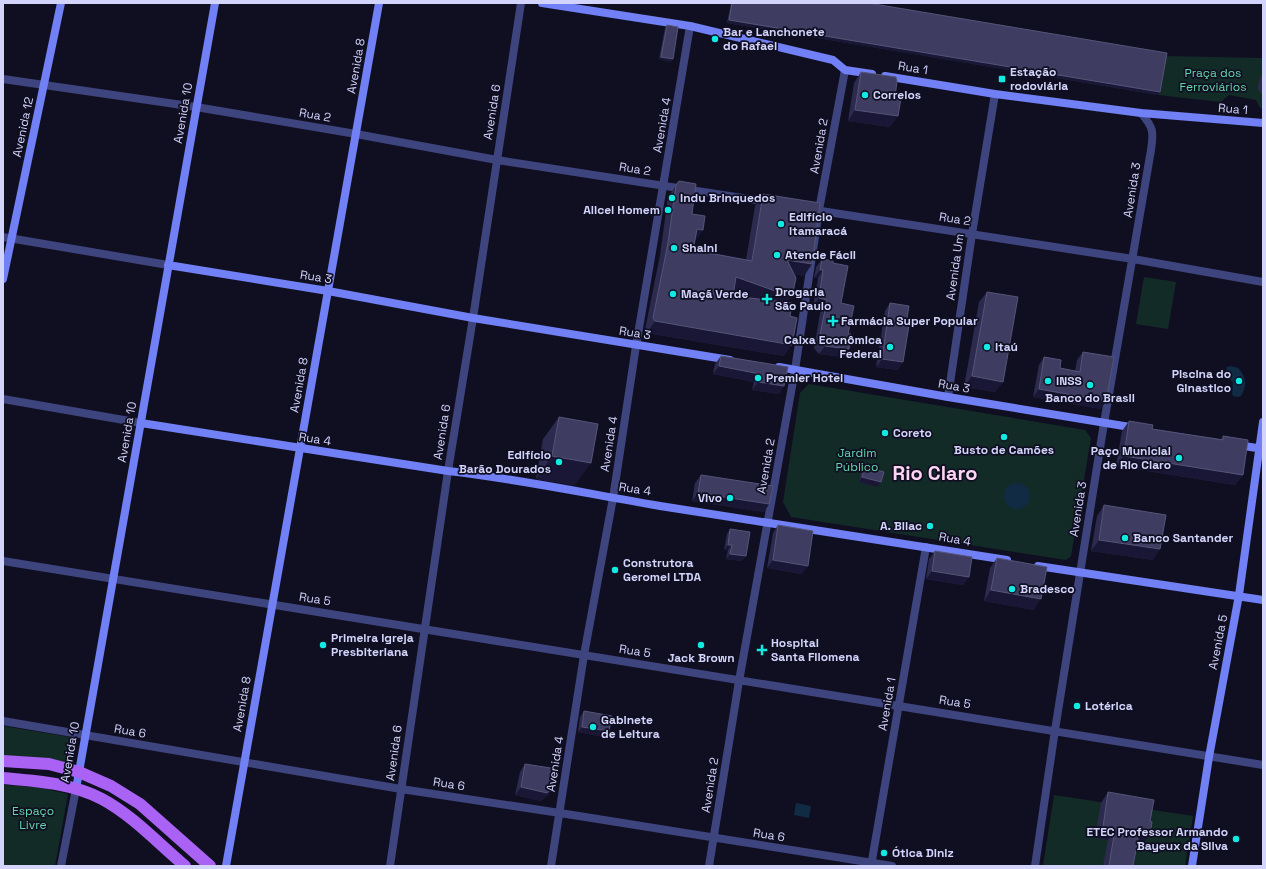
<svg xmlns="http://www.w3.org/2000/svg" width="1266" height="869" viewBox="0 0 1266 869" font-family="'Space Grotesk',sans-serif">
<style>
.green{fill:#132b27}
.water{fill:#112b44}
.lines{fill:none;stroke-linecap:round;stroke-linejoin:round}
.street{stroke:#3e447d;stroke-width:8}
.secondary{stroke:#7180f5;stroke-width:8}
.primary{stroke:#a962f4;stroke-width:12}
.wall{fill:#2c2a4e;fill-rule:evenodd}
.shaded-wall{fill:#191735}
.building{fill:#3e3c61;stroke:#555479}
.poi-dot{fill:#10eae2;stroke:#100f22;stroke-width:1.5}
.labels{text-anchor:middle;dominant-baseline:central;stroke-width:3.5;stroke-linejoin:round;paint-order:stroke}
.poi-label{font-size:12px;font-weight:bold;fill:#d3d4fc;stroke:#100f22;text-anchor:start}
.street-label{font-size:12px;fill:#d3d4fc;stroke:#100f22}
.park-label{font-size:12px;fill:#64d7aa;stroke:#100f22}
.town-label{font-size:20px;font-weight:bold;fill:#fcd5f3;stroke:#100f22}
</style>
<rect width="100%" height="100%" fill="#100f22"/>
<path class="green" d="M1164,56l99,2v51l-3,-1 -4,-8 -27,-5 -8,7 -63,-7z
M1144,277l32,5 -8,47 -32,-5z
M809,384l276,46 6,8 -20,118 -5,4 -275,-43 -8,-15 17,-109z
M3,726l73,12 -4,29 -69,-10z
M3,785l34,2 31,7 -13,72h-52z
M1054,795l139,21 -8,50h-142z"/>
<path class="water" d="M1231,366l7,2c9,9 9,18 3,28l-4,1 -4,-1 -1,-3 1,-11 -8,-7 2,-8z
M1004 496a13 13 0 1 1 26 0a13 13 0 1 1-26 0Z
M796,803l15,3 -2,12 -15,-3z"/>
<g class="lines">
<path class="street" d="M3,79l193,28 160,27 141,26 272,42
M808,209l325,50 130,23
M3,237l165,28
M948,397l24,-163 23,-140
M3,399l138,24
M3,561l1260,204
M3,721l398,68 159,24 332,53
M61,866l15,-77
M390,866l58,-395 25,-153 48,-315
M551,866l33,-211 29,-157 23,-152 54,-320
M709,866l30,-185 56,-311 24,-160 26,-140
M871,866l55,-319
M1035,866l20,-136 49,-307 47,-273c3,-19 2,-23 -10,-37"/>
<path class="secondary" d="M542,3l148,23 143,34 12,10 27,4
M885,76l110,18 146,19 122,10
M168,265l160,26 145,27 257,42
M3,279l58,-276
M779,367l169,30 188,31
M141,423l307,48c71,8 141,23 212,35 115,18 231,35 347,54
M1238,445l25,4
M1038,566l225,34
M76,789l139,-786
M226,866l153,-863
M1192,866l17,-109 30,-162 24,-173"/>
<path class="primary" d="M3,761l46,3 30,8 32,14 29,18 70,62
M3,778c33,3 69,5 99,21 30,16 57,45 83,67"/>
</g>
<path class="wall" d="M731,3h137l290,92 -431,-72z
M667,25l4,37 -12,-3 6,-31z
M861,72l29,55 -42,-6 6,-38z
M1263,73v23l-5,-7v-4l3,-8z
M679,181l13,33 11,16 -8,10 -2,10 53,10 9,-54 8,-12 41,82 -10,-2 -6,28 -4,54 -137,-23 -2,-3 15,-75 8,-58zM734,291l22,7 -23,-2z
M822,259l11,4 8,40 7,31 1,15 -6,8 -24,-3 -5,-6 7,-40 -8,-2 5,-28h-4l2,-11z
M987,292l16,90 -8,10 -31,-5 15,-85z
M890,303l17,15 -9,52 -22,-3 9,-56z
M1083,352l18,57 -68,-12 6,-32 5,-8 16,11 15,3 2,-11z
M721,356l67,11 -9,27 -27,-4 2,-8 -41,-8 2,-10z
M559,417l16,68 -39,-6 7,-40z
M1129,421l23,8 69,10 2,-3 20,39 -8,10 -119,-19 6,-35z
M865,467l12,20 -18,-5 2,-10z
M701,475l68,29 -5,8 -72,-11 3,-18z
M1104,505l49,55 -62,-9 6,-35z
M778,525l24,49 -35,-6 6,-35z
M730,529l12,32 -16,-2 2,-9h-4l3,-16z
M935,551l34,26 -6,8 -37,-6 3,-20z
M997,558l37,52 -50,-9 6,-33z
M584,711l21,26 -27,-5 2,-15z
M525,764l24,30 -8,7 -26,-6 5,-23z
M1108,792l34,53 -5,-1 -4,22h-30l5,-26 -13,-2 6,-35z"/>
<path class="shaded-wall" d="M729,20l431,72 -2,3 -431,-72z
M661,57l12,2 -2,3 -12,-3z
M855,110l43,6 -8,11 -42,-6z
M697,229l6,1 -9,11z
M787,260l25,4 -8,12 -25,-5z
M820,270h3l-5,8h-4z
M736,277l56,20 -8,11 -56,-20z
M819,298l8,2 -6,8 -8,-2z
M655,321l137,24 -8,11 -137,-23z
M825,346l24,3 -6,8 -24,-3z
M882,359l21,3 -5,8 -22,-3z
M719,366l41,8 -6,8 -41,-8z
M972,376l31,6 -8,10 -31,-5z
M758,382l26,4 -5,8 -27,-4z
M1039,389l67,12 -5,8 -68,-12z
M552,456l39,7 -16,22 -39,-6z
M1124,456l119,19 -8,10 -119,-19z
M862,477l19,5 -4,5 -18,-5z
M698,493l71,11 -5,8 -72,-11z
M1099,540l61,9 -7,11 -62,-9z
M728,545h4l-4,5h-4z
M730,554l16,2 -4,5 -16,-2z
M773,560l35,6 -6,8 -35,-6z
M932,571l37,6 -6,8 -37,-6z
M991,590l50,9 -7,11 -50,-9z
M582,727l27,4 -4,6 -27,-5z
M555,786l-6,8 -8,7 -26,-6 6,-8z
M1103,827l12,2 -7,11 -13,-2z
M1139,833l11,2 -8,10 -11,-1z"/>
<path class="building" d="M732,3h136l299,50 -7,39 -431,-72z
M667,25l11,2 -5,32 -12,-2z
M861,72l35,5 1,4 -2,16 6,1 -3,18 -43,-6z
M679,181l17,3 -4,30 13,2 -2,14 -6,-1 -4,21 59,11 11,-67 57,9 -8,61 -25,-4 9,18 -4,19 -56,-20 -3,19 59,7 -2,13 7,2 -5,27 -137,-24 -2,-3 15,-75 8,-58z
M822,259l11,2v2l15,3 -7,37 13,3 -6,28h3l-2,15 -24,-3 -6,-6 8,-40 -8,-2 4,-28h-3z
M987,292l31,5 -15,85 -31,-6z
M890,303l19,3 -2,12 3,1 -7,43 -21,-3z
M1083,352l31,5 -8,44 -67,-12 5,-32 17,3 -1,8 20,4z
M721,356l67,11 -4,19 -26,-4 2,-8 -41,-8z
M559,417l39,7 -7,39 -39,-7z
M1129,421l24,4 -1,4 71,11v-4l25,4 -5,35 -119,-19z
M865,467l19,5 -3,10 -19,-5z
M701,475l72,11 -4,18 -71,-11z
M1104,505l62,10 -6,34 -61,-9z
M778,525l35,6 -5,35 -35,-6z
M730,529l20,3 -4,24 -16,-2 2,-9h-4z
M935,551l37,6 -3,20 -37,-6z
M997,558l50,9 -6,32 -50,-9z
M584,711l28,5 -3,15 -27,-4z
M525,764l32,5 -2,17 -8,7 -26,-6z
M1108,792l46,8 -4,21 2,1 -2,13 -11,-2 -6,33h-24l6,-37 -12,-2z"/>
<g class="poi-dot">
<circle cx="715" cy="39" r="4"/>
<rect x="998" y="75" width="8" height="8" rx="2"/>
<circle cx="865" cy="95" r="4"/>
<circle cx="672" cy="198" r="4"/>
<circle cx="668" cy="210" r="4"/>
<circle cx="781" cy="224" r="4"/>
<circle cx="674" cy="248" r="4"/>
<circle cx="777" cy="255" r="4"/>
<circle cx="673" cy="294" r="4"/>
<path d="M765 293h4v4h4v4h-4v4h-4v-4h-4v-4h4z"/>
<path d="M831 315h4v4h4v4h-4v4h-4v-4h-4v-4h4z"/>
<circle cx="890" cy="347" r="4"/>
<circle cx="987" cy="347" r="4"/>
<circle cx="758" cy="378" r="4"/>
<circle cx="1048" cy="381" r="4"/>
<circle cx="1239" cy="381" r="4"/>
<circle cx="1090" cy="385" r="4"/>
<circle cx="885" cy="433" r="4"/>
<circle cx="1004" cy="437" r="4"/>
<circle cx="1179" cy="458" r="4"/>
<circle cx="559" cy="462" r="4"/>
<circle cx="730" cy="498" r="4"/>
<circle cx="930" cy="526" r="4"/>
<circle cx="1125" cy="538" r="4"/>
<circle cx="615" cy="570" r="4"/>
<circle cx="1012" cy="589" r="4"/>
<circle cx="323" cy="645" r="4"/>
<circle cx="701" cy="645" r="4"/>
<path d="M760 644h4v4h4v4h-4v4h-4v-4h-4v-4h4z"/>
<circle cx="1077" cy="706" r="4"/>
<circle cx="593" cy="727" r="4"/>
<circle cx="1236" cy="839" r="4"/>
<circle cx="884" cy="853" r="4"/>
</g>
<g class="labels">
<g class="poi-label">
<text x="723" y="32">Bar e Lanchonete<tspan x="723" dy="14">do Rafael</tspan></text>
<text x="1010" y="72">Estação<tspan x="1010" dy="14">rodoviária</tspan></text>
<text x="873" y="95">Correios</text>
<text x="680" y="198">Indu Brinquedos</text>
<text x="660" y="210" text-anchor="end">Alicel Homem</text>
<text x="789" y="217">Edifício<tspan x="789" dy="14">Itamaracá</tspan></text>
<text x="682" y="248">Shaini</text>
<text x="785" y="255">Atende Fácil</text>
<text x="775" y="292">Drogaria<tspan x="775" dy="14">São Paulo</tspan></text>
<text x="681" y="294">Maçã Verde</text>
<text x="841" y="321">Farmácia Super Popular</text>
<text x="882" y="340" text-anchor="end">Caixa Econômica<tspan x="882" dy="14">Federal</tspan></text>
<text x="995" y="347">Itaú</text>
<text x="1231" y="374" text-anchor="end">Piscina do<tspan x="1231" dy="14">Ginastico</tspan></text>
<text x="766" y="378">Premier Hotel</text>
<text x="1056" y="381">INSS</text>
<text x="1090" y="398" text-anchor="middle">Banco do Brasil</text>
<text x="893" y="433">Coreto</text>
<text x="1004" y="450" text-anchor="middle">Busto de Camões</text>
<text x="1171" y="451" text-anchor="end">Paço Municial<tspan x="1171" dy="14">de Rio Claro</tspan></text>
<text x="551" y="455" text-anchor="end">Edifício<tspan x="551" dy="14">Barão Dourados</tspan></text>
<text x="722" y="498" text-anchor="end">Vivo</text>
<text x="922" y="526" text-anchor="end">A. Bilac</text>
<text x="1133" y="538">Banco Santander</text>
<text x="623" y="563">Construtora<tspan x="623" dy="14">Geromel LTDA</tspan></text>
<text x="1020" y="589">Bradesco</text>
<text x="331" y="638">Primeira Igreja<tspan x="331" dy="14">Presbiteriana</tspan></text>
<text x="771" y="643">Hospital<tspan x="771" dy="14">Santa Filomena</tspan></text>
<text x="701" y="658" text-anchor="middle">Jack Brown</text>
<text x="1085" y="706">Lotérica</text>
<text x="601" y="720">Gabinete<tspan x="601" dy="14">de Leitura</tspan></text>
<text x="1228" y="832" text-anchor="end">ETEC Professor Armando<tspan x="1228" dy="14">Bayeux da Silva</tspan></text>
<text x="892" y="853">Ótica Diniz</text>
</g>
<g class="street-label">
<text transform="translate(356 66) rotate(-80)">Avenida 8</text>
<text transform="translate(913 68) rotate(9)">Rua 1</text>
<text transform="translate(1233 109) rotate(5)">Rua 1</text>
<text transform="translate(492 112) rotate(-81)">Avenida 6</text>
<text transform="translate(183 113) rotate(-80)">Avenida 10</text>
<text transform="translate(315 115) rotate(10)">Rua 2</text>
<text transform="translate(662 125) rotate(-80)">Avenida 4</text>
<text transform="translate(23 127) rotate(-78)">Avenida 12</text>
<text transform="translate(819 146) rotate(-80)">Avenida 2</text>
<text transform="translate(635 169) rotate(9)">Rua 2</text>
<text transform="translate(1132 190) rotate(-81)">Avenida 3</text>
<text transform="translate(955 219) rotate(9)">Rua 2</text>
<text transform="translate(955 267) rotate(-82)">Avenida Um</text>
<text transform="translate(316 277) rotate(9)">Rua 3</text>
<text transform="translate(635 333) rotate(9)">Rua 3</text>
<text transform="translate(299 385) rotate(-80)">Avenida 8</text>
<text transform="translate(954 386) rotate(10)">Rua 3</text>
<text transform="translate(127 432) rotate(-80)">Avenida 10</text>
<text transform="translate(442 432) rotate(-81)">Avenida 6</text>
<text transform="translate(315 439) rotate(9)">Rua 4</text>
<text transform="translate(609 444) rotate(-81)">Avenida 4</text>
<text transform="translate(766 466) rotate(-80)">Avenida 2</text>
<text transform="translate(635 489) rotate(9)">Rua 4</text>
<text transform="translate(1078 509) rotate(-81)">Avenida 3</text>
<text transform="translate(955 539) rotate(10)">Rua 4</text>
<text transform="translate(315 599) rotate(9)">Rua 5</text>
<text transform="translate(1218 642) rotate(-79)">Avenida 5</text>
<text transform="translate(635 651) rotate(9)">Rua 5</text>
<text transform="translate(955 702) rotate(9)">Rua 5</text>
<text transform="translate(242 704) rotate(-80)">Avenida 8</text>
<text transform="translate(887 704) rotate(-80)">Avenida 1</text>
<text transform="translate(130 731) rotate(10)">Rua 6</text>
<text transform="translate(70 752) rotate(-80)">Avenida 10</text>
<text transform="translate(394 753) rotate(-82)">Avenida 6</text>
<text transform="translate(555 764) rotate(-81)">Avenida 4</text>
<text transform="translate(449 784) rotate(9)">Rua 6</text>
<text transform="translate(710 785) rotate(-81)">Avenida 2</text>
<text transform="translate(769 835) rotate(9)">Rua 6</text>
</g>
<g class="park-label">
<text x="1213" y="73">Praça dos<tspan x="1213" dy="14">Ferroviários</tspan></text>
<text x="857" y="453">Jardim<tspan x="857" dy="14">Público</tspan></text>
<text x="33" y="811">Espaço<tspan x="33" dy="14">Livre</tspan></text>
</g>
<g class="town-label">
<text x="935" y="473">Rio Claro</text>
</g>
</g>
<rect width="1266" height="869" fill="none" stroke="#d3d4fc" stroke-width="8"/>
</svg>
